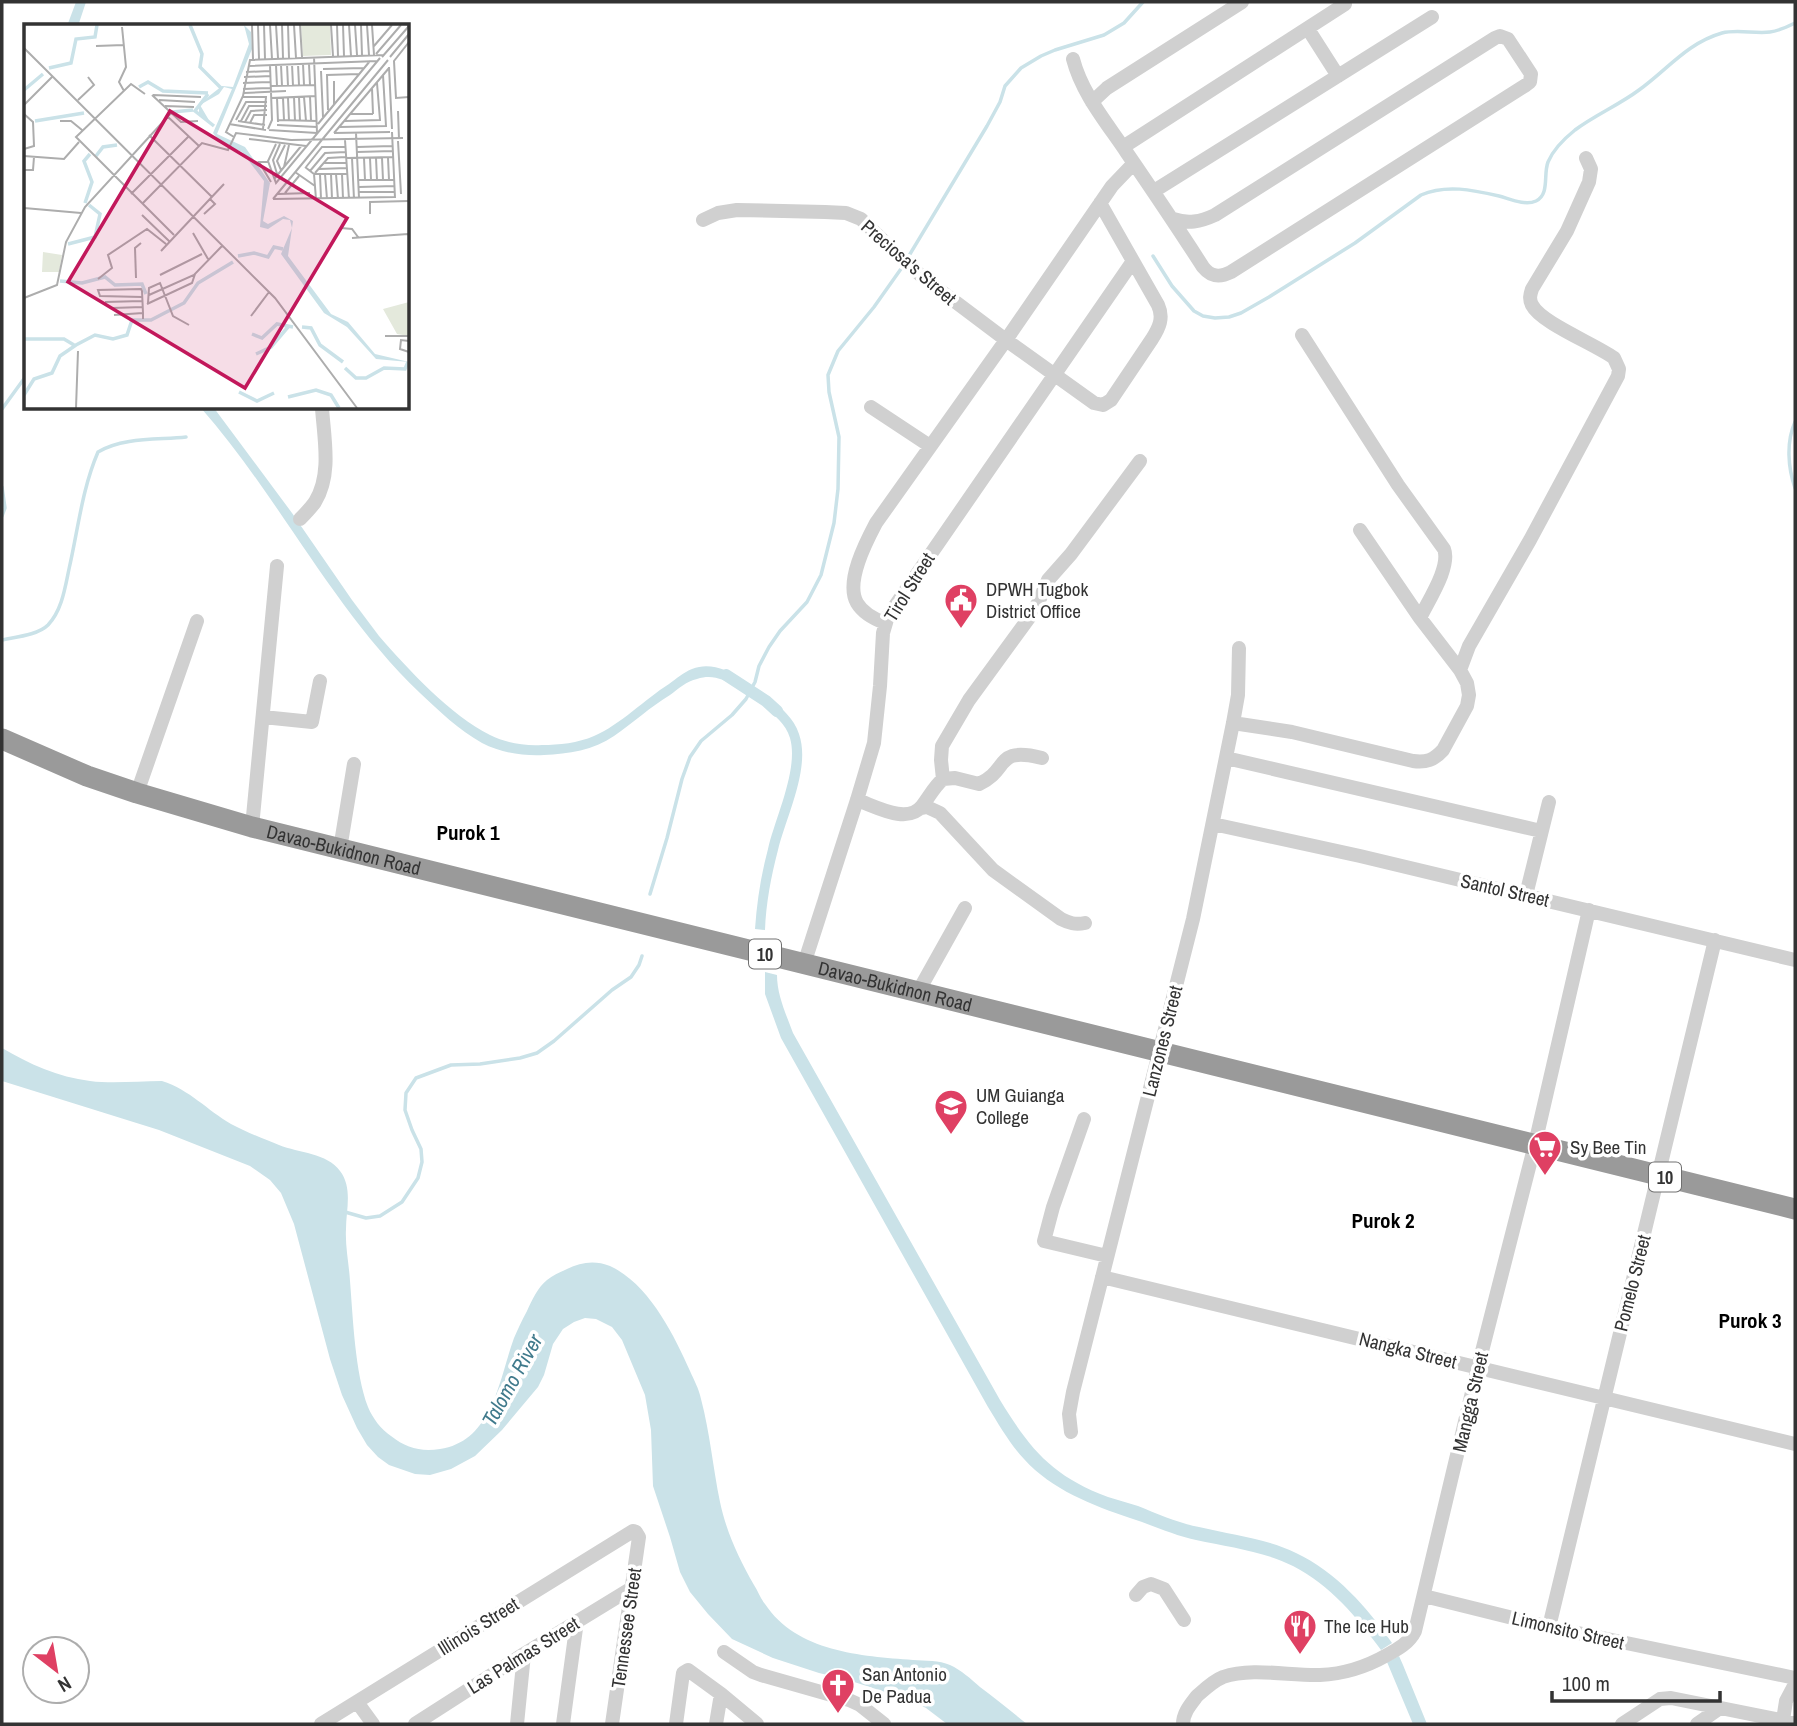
<svg xmlns="http://www.w3.org/2000/svg" width="1797" height="1726" viewBox="0 0 1797 1726" font-family="'Archivo Narrow',sans-serif">
<style>
.water{fill:#cae2e8}
.lines{fill:none;stroke-linecap:round;stroke-linejoin:round}
.stream{stroke:#cae2e8;stroke-width:3.5}
.canal{stroke:#cae2e8;stroke-width:12}
.minor{stroke:#d0d0d0;stroke-width:14}
.highway{stroke:#9a9a9a;stroke-width:21}
.labels{text-anchor:middle;dominant-baseline:central;stroke-width:7;stroke-linejoin:round;paint-order:stroke}
.shield{fill:#fff;stroke:#707070;stroke-width:2}
.shield-label{font-size:18px;font-weight:bold;fill:#333}
.street-label{font-size:19px;fill:#333;stroke:#fff}
.poi-label{font-size:19px;fill:#333;stroke:#fff;text-anchor:start}
.neighbourhood-label{font-size:21px;font-weight:bold;fill:#000;stroke:#fff}
.water-label{font-size:21px;font-style:italic;fill:#407a8c;stroke:#fff}
.inset-river{fill:none;stroke:#cae2e8;stroke-width:3.5}
.inset-road{fill:none;stroke:#adadad;stroke-width:2}
.view{fill:#c2185b;fill-opacity:0.15;stroke:#c2185b;stroke-width:3.5}
.inset-edge{fill:none;stroke:#333;stroke-width:3.5}
</style>
<rect width="100%" height="100%" fill="#fff"/>
<path class="water" d="M76,2h10l-8,24h-11z
M201,408h13l78,105 60,87 27,36c28,32 72,80 111,99 16,8 34,11 52,10 17,0 36,-2 52,-9 26,-11 51,-37 75,-52 7,-5 15,-12 23,-15 18,-7 35,1 50,10l-5,8c-14,-8 -25,-13 -40,-8 -10,2 -19,10 -27,16 -20,12 -37,28 -56,41 -20,14 -46,18 -70,19 -21,1 -43,-2 -62,-12 -23,-13 -43,-32 -62,-50 -87,-83 -140,-195 -219,-285z
M769,697c12,11 25,21 30,37 12,34 -13,83 -21,116 -7,27 -12,53 -13,80l-10,-1c2,-28 6,-54 13,-80 7,-31 31,-80 22,-111 -4,-14 -16,-23 -27,-33z
M765,972l12,3c0,20 9,39 16,58l207,367c30,49 52,76 108,97 10,3 20,6 30,9 20,8 40,17 61,21 33,8 66,11 97,26 40,19 71,54 96,90l-11,7c-24,-33 -51,-65 -88,-84 -30,-15 -65,-19 -97,-26 -23,-5 -44,-15 -66,-22 -38,-13 -78,-28 -106,-59 -14,-15 -25,-34 -36,-52l-207,-369 -16,-44z
M2,1048c27,16 56,29 88,33 23,3 48,0 72,0 28,9 45,29 69,43 15,8 33,15 48,21 20,8 48,8 61,26 13,17 6,39 6,58 -1,17 3,35 4,52 3,37 5,92 18,126 5,12 13,22 23,29 15,12 30,16 49,13 53,-8 59,-70 74,-111 4,-9 8,-18 13,-27 5,-11 11,-24 20,-31 6,-5 14,-8 20,-11 14,-7 28,-9 43,-3 39,18 64,69 80,105 4,9 9,18 11,28 9,34 12,69 19,103 6,29 19,57 34,83 4,6 6,13 11,19 32,48 96,52 148,56 13,1 26,0 37,5 11,5 21,14 30,22 16,12 32,25 47,37h-80l-21,-16 -16,-8 -62,-20 -29,-7 -46,-15 -41,-19 -24,-25 -18,-22 -10,-20 -10,-35 -17,-51 -2,-56 -6,-35 -23,-55 -10,-13 -16,-8 -11,-1 -11,4 -11,7 -10,15 -9,31 -6,12 -36,43 -27,26 -24,13 -21,6 -15,-1 -26,-9 -11,-8 -11,-12 -10,-17 -15,-33 -12,-36 -36,-135 -13,-31 -11,-13 -20,-14 -91,-36 -157,-49z
M1399,1656l4,9 24,59h-14l-26,-62z"/>
<g class="lines">
<path class="stream" d="M1153,256l19,30 22,25 9,5 12,2 14,-1 12,-4 28,-16 86,-54 66,-48c25,-11 52,-5 78,1 11,3 26,10 37,5 14,-7 7,-26 12,-39 5,-12 17,-24 27,-32 20,-15 44,-25 64,-40 28,-20 48,-47 83,-57 15,-4 33,1 48,-1 9,-1 17,-5 25,-9
M907,259l80,-133 13,-24 5,-16 16,-18 20,-12 14,-6 49,-15 20,-12 19,-21
M2,409l24,-33
M1795,422c-9,20 -7,46 0,66
M2,487l3,21 -3,8
M2,640c14,-3 36,-5 46,-15 14,-15 17,-37 21,-56 9,-39 13,-80 29,-117 25,-15 60,-12 88,-15
M650,894l17,-56 15,-59 8,-22 11,-16 31,-26 14,-16 9,-17 4,-16 10,-19 11,-16 27,-29 14,-27 13,-52 4,-34 1,-52 -10,-45 -1,-17 10,-24 36,-44 29,-41
M345,1212l21,6 14,-2 22,-14 16,-24 4,-16 -1,-13 -9,-19 -7,-20 1,-17 10,-15 35,-13 29,-1 40,-6 17,-5 17,-12 58,-51 19,-13 8,-12 3,-9"/>
<path class="canal" d="M726,675l40,26 11,10"/>
<path class="minor" d="M1308,29l30,47
M1073,59c9,35 34,64 54,94 26,38 51,75 76,114 8,10 16,11 28,5l295,-187 4,-3 1,-8 -23,-35 -8,-3 -5,2 -280,177c-15,7 -27,9 -42,4
M1092,102l15,-14 135,-86
M1123,147l222,-143
M1154,191l278,-174
M703,220l15,-7 19,-3 88,2 21,1 15,6 38,37 26,23 81,61 88,63 9,2 8,-5 41,-61c7,-11 12,-21 6,-34l-58,-102
M1302,335l96,150 46,64c7,18 -16,52 -24,69
M871,407l59,39
M300,519c5,-5 11,-11 15,-17 17,-27 9,-64 7,-94
M885,623c-11,-4 -22,-10 -28,-20 -12,-21 9,-61 19,-80l130,-183 106,-154 22,-23
M1460,670l9,-24 61,-106 88,-164 1,-7 -5,-11c-19,-14 -73,-35 -82,-53 -3,-6 -2,-10 0,-16l35,-58 22,-49 2,-13 -5,-11
M263,717l49,5 8,-41
M1233,723l59,9 121,29c13,2 21,-1 30,-11l24,-44 2,-11 -2,-12 -7,-13 -40,-52 -60,-88
M1226,758l315,73
M943,779l-2,-19 1,-14 27,-46 62,-85 7,-12 10,-23 23,-26 69,-93
M137,793l60,-172
M857,800c18,6 50,25 65,6 8,-10 11,-18 21,-27l12,-1 24,6c31,-14 15,-38 63,-26
M922,808l5,-1 13,6 53,57 68,49c8,4 14,6 24,4
M1213,824l147,32 435,104
M252,827l25,-261
M340,849l14,-85
M1526,895l23,-93
M804,964l53,-164 17,-57 6,-57 3,-53 5,-17 245,-355
M918,992l47,-84
M1084,1119l-31,88 -9,34 63,15
M1102,1277l693,167
M1071,1432l-2,-18 4,-22 120,-473 40,-196 5,-28 1,-47
M1136,1595l7,-8 8,-3 13,5 20,31
M1424,1596l125,31 246,51
M1549,1627l166,-687
M724,1652l29,20 8,3 88,25 11,5 24,19
M357,1702l16,22
M1783,1720l3,-19 9,-17
M321,1724l312,-193 3,1 3,5 -27,187
M415,1724l109,-70 108,-66
M517,1724l7,-70
M563,1724l14,-103
M676,1724l7,-51 5,-3 33,24 36,30
M716,1724l5,-30
M1183,1724c0,-11 7,-19 14,-28 8,-7 16,-15 26,-19 29,-10 67,-1 97,-2 24,-1 46,-8 67,-20 11,-6 22,-12 28,-24l63,-264 57,-223 54,-234
M1622,1724l38,-25 11,-1 124,25
M1697,1724l23,-16"/>
<path class="highway" id="s1" d="M2,739l85,37 50,17 115,34 1543,382"/>
</g>
<defs>
<symbol id="civic-pin" viewBox="-11 -11 22 30"><path d="M0 17L-7.5 6A9.5 9.5 0 1 1 7.5 6Z" fill="#df4063" stroke="#fff"/><path d="M-.6-6.5H3V-4.5H.6V-3L4-1V1h2V6H-6V1h2V-1L-.6-3ZM-1.2 2.5V6h2.4V2.5Z" fill="#fff"/></symbol>
<symbol id="university-pin" viewBox="-11 -11 22 30"><path d="M0 17L-7.5 6A9.5 9.5 0 1 1 7.5 6Z" fill="#df4063" stroke="#fff"/><path d="M0-5L7-2L0 1L-7-2ZM-4 1L0 2.5L4 1V4Q0 6-4 4Z" fill="#fff"/></symbol>
<symbol id="supermarket-pin" viewBox="-11 -11 22 30"><path d="M0 17L-7.5 6A9.5 9.5 0 1 1 7.5 6Z" fill="#df4063" stroke="#fff"/><path d="M-6-5.5h2.5l.6 2H6L4.5 2H-2.5L-4.4-4H-6ZM-1.5 3.2a1.3 1.3 0 1 0 .1 0ZM3 3.2a1.3 1.3 0 1 0 .1 0Z" fill="#fff"/></symbol>
<symbol id="restaurant-pin" viewBox="-11 -11 22 30"><path d="M0 17L-7.5 6A9.5 9.5 0 1 1 7.5 6Z" fill="#df4063" stroke="#fff"/><path d="M-5-6h1v4h1v-4h1v4h1v-4h1v5L-1.5 .5V6h-2V.5L-5-1ZM5-6V6H3V1.5H1.5Q1.5-4 5-6Z" fill="#fff"/></symbol>
<symbol id="church-pin" viewBox="-11 -11 22 30"><path d="M0 17L-7.5 6A9.5 9.5 0 1 1 7.5 6Z" fill="#df4063" stroke="#fff"/><path d="M-1.2-6h2.4v3.5h3.3v2.4h-3.3V6h-2.4V-.1h-3.3v-2.4h3.3Z" fill="#fff"/></symbol>
</defs>
<g fill-rule="evenodd">
<use href="#civic-pin" x="942" y="581" width="38" height="52"/>
<use href="#university-pin" x="932" y="1087" width="38" height="52"/>
<use href="#supermarket-pin" x="1526" y="1128" width="38" height="52"/>
<use href="#restaurant-pin" x="1281" y="1607" width="38" height="52"/>
<use href="#church-pin" x="819" y="1666" width="38" height="52"/>
</g>
<g class="labels">
<g class="shield">
<rect x="749" y="939.5" width="32" height="29" rx="5"/>
<rect x="1649" y="1162.5" width="32" height="29" rx="5"/>
</g>
<g class="shield-label">
<text x="765" y="954">10</text>
<text x="1665" y="1177">10</text>
</g>
<g class="street-label">
<text transform="translate(909 262) rotate(41)">Preciosa's Street</text>
<text transform="translate(909 587) rotate(-58)">Tirol Street</text>
<text stroke="none"><textPath href="#s1" startOffset="360">Davao-Bukidnon Road</textPath></text>
<text transform="translate(1505 890) rotate(13)">Santol Street</text>
<text stroke="none"><textPath href="#s1" startOffset="928">Davao-Bukidnon Road</textPath></text>
<text transform="translate(1162 1041) rotate(-76)">Lanzones Street</text>
<text transform="translate(1632 1283) rotate(-76)">Pomelo Street</text>
<text transform="translate(1408 1350) rotate(14)">Nangka Street</text>
<text transform="translate(1470 1402) rotate(-77)">Mangga Street</text>
<text transform="translate(478 1626) rotate(-32)">Illinois Street</text>
<text transform="translate(626 1628) rotate(-82)">Tennessee Street</text>
<text transform="translate(1568 1630) rotate(13)">Limonsito Street</text>
<text transform="translate(523 1655) rotate(-32)">Las Palmas Street</text>
</g>
<g class="poi-label">
<text x="986" y="589">DPWH Tugbok<tspan x="986" dy="22">District Office</tspan></text>
<text x="976" y="1095">UM Guianga<tspan x="976" dy="22">College</tspan></text>
<text x="1570" y="1147">Sy Bee Tin</text>
<text x="1324" y="1626">The Ice Hub</text>
<text x="862" y="1674">San Antonio<tspan x="862" dy="22">De Padua</tspan></text>
</g>
<g class="neighbourhood-label">
<text x="468" y="832">Purok 1</text>
<text x="1383" y="1220">Purok 2</text>
<text x="1750" y="1320">Purok 3</text>
</g>
<g class="water-label">
<text transform="translate(512 1380) rotate(-61)">Talomo River</text>
</g>
</g>
<g transform="translate(24 24)">
<rect width="385" height="385" fill="#fff"/>
<path d="M277,1h29l1,30 -28,1zM19,228l19,3 -3,17h-17zM385,278v34l-12,-2 -14,-25z" fill="#e4e9dc"/>
<path d="M220,1l7,7 1,17 -35,85 28,13 25,36 -7,38 5,3 16,-8 9,5 -5,35 43,58 17,8 27,32 34,8 -33,-3 -29,-32 -23,-14 -43,-59 11,-26 -2,-8 -7,-1 -15,10 -8,-2 4,-46 -22,-29 -22,-10 -7,-9 19,-44 -8,-2 -5,7 -19,11 10,17 -11,-9v-9l23,-18 11,1 16,-43z" fill="#cae2e8"/>
<path class="inset-river" d="M166,1l12,29 -2,13 21,21M25,44l22,-5 5,-24 19,-2 2,-12M115,63l9,-5 15,9 45,2M0,66l19,-16M184,70l-13,17 19,15M148,88l21,-2M11,97l49,-8M72,132l7,-9 14,-2M61,179l7,-21 -8,-21 6,-7M44,220l27,-7 5,-23 -11,-9M214,232l16,-3 14,4 6,-10 9,2M36,257l22,2 23,-6 10,8 27,-1 4,10M278,303l9,1 9,17 23,17M228,310l10,4 15,-14 16,3M0,315h40l10,6M232,330l15,-7 17,-20M321,344l11,10h10l18,-10 21,1 3,-7M215,368l18,9 17,-8M0,371l10,-16 18,-6 8,-17 16,-11 19,-10 18,4 14,-4 5,-15h19l33,-17 14,-20 35,-21M264,373l28,-7 15,5 8,13"/>
<path class="inset-road" d="M228,1l1,34M234,1l1,34M240,1l1,34M246,1l2,34M252,1l2,33M258,1l1,33M264,1l1,33M270,1l2,33M276,1l2,32M307,1l2,31M313,1l1,31M319,1l1,31M325,1l2,31M331,1l2,30M337,1l1,30M343,1l2,30M348,1l2,30M98,3l4,40 -7,15 5,9M385,18l-15,19 2,37 13,-1M72,22l28,-1M350,22l18,-21M0,24l251,250 82,110M352,30l25,-29M290,33l3,76M358,33l27,-31M366,33l19,-23M263,40l1,22M268,40l1,22M274,40l1,21M279,40l1,21M285,40l1,21M252,41l1,21M257,41l1,21M224,42l129,-5M365,43l3,62M299,45l41,-1M297,47l2,46M222,48l24,-1M220,53l27,-1M310,57v23M219,59l28,-1M247,62l44,-1M348,64l1,26M219,65l28,-1M220,69l42,-2M121,70l-14,-10 -55,53 98,98M128,71l29,27 17,-1M129,71l48,2M286,72l1,25M218,73h24l-3,32M270,73l1,24M275,73l1,24M280,73l2,24M247,74l45,-2M253,74l1,24M259,74l1,22M264,74l1,23M54,76l16,-15 -6,-8M135,76l36,2M0,81l28,-28M141,82l29,1M304,86l-1,-35 32,-1M374,87l1,28M0,90l9,8 1,24 -10,3M326,90h23M143,92l32,30M212,96l10,-18h21M254,96l39,1M36,97h11l11,9M214,97l27,4M217,97l8,-15h18M321,97l35,-1 -3,-37M221,98l6,-11 16,-1M226,99l4,-8h13M205,100l37,6M294,100l52,-63M253,101l40,2M316,103l46,-1 -3,-51M244,105l4,-9 -2,-55M245,106l48,3M368,108l3,66M310,109l55,-65M310,109l56,-1M332,109l3,65M125,111l63,62M210,113l-8,-5 17,-36 7,-36 134,-5M225,115l57,7M321,116l4,59M374,117l3,53M252,120l-8,17 8,22 104,-125M333,123l35,-1M333,128l36,-1M0,132l40,3 15,-17M322,134l47,-1M328,134l2,41M340,134l1,22M346,134l1,22M352,134l1,22M358,134l1,22M364,134l1,22M244,138h-9l12,20M300,139h22M260,143l5,-22M281,143l9,7h33M282,143l16,-20h24M295,145l28,-1M0,146h9l1,-13M257,146l-4,-9 8,-16M286,147l15,-18 21,-1M271,148l20,14M291,149l13,-15 18,-1M253,150l-4,-14 7,-16M290,150l2,25M296,150l1,25M301,150l2,25M307,150l1,25M312,150l2,25M318,150l1,25M251,154l27,-33M335,156h35M335,163l36,-1M335,168h36M261,169l14,-17M107,170l58,-58M254,170l32,-1M249,175l115,-139M249,175l122,-2M118,180l60,-61 26,7 8,-17 55,7 112,-2M0,184l57,5M385,186v35M180,190l11,-10 -5,-5M346,190v-12l39,-1M118,191l27,26M317,204l11,1 6,8M169,209l15,26M328,214l56,-4M137,227l63,-67M136,251l42,-21M112,254l-1,-30 6,-5M74,255l14,-11 -4,-13 39,-26 19,15M125,271l45,-20 28,-29M118,273l-42,-1 -2,-6 43,-1 1,2 1,22v6M0,274l33,-13 9,-43 19,-35 86,-94M81,278l37,-1M124,279l1,-15 11,-5 13,33 16,9M123,280l45,-21 3,-9M88,284l31,-1M90,291l29,-2M227,292l18,-24M361,312h24M385,317l-8,-1 -1,9 9,3M52,384l2,-57"/>
<path class="view" d="M146,87l177,107 -102,170 -177,-106z"/>
<rect width="385" height="385" class="inset-edge"/>
</g>
<rect width="1797" height="1726" fill="none" stroke="#333333" stroke-width="7"/>
<g transform="translate(56 1670) rotate(149)"><circle r="33" fill="#ffffff" stroke="#adadad" stroke-width="2"/>
<path d="M0-5L12 26L0 18L-12 26Z" fill="#df4063"/>
<text y="-10" font-size="19" font-weight="bold" text-anchor="middle" fill="#333333">N</text>
</g>
<path d="M1552 1691v10h168v-10" fill="none" stroke="#333333" stroke-width="3.5"/>
<text x="1562" y="1691" font-size="21" fill="#333333" stroke="#ffffff" stroke-width="5" paint-order="stroke">100 m</text>
</svg>
